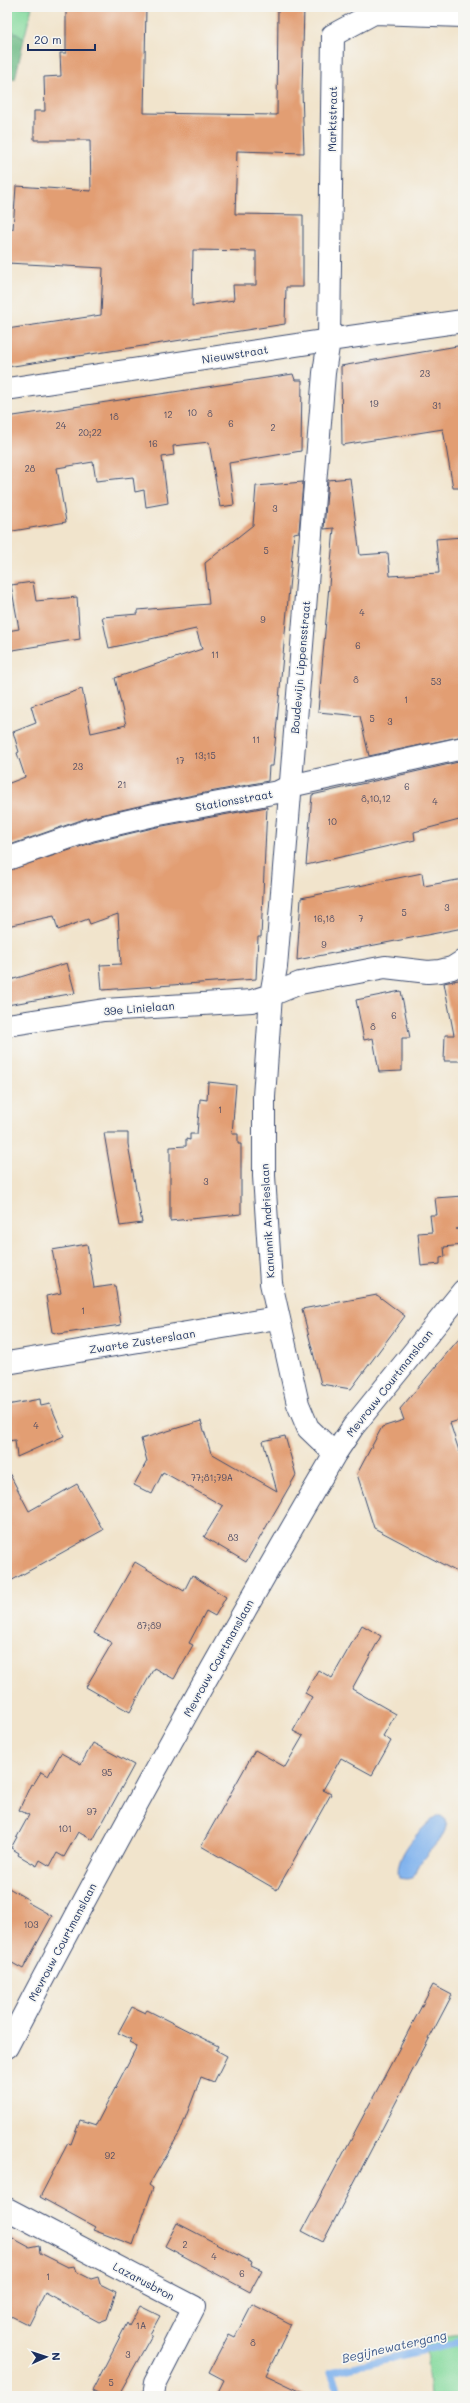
<svg xmlns="http://www.w3.org/2000/svg" width="470" height="2403" viewBox="0 0 470 2403" font-family="Mali,sans-serif">
<style>
.green{fill:#85da9d;stroke:#50847e}
.forest{fill:#6cba84;stroke:#447471}
.water{fill:#81b3ed;stroke:#4e71a6}
.lines{fill:none;stroke-linecap:round;stroke-linejoin:round}
.stream{stroke:#81b3ed;stroke-width:7}
.building{fill:#e29e73;fill-rule:evenodd}
.street-casing{stroke:#3b4a6e;stroke-width:24}
.secondary-casing{stroke:#3b4a6e;stroke-width:24}
.street{stroke:#fff;stroke-width:22}
.secondary{stroke:#fff;stroke-width:22}
.labels{text-anchor:middle;dominant-baseline:central;stroke-width:3.5;stroke-linejoin:round;paint-order:stroke}
.number-label{font-size:9px;fill:#4d4b63}
.street-label{font-size:11px;fill:#1b2f5e;stroke:#f6f6f2}
.water-label{font-size:12px;font-style:italic;fill:#3a5789;stroke:#f6f6f2}
</style>
<rect width="100%" height="100%" fill="#f6f6f2"/>
<filter id="ink" filterUnits="userSpaceOnUse"><feTurbulence type="fractalNoise" baseFrequency=".025" numOctaves="2"/><feDisplacementMap in="SourceGraphic" scale="8" xChannelSelector="R" yChannelSelector="G"/><feConvolveMatrix kernelMatrix="1 2 1 2 8 2 1 2 1" color-interpolation-filters="sRGB"/></filter>
<filter id="wash" filterUnits="userSpaceOnUse"><feTurbulence type="fractalNoise" baseFrequency=".012" numOctaves="4" result="noise"/><feDisplacementMap in="SourceGraphic" scale="16" xChannelSelector="R" yChannelSelector="G"/><feGaussianBlur stdDeviation="0.9" result="paint"/><feColorMatrix in="noise" values="0 0 0 0 0 0 0 0 0 0 0 0 0 0 0 0 0 1.4 0 .05"/><feComposite in="paint" operator="in"/></filter>
<g filter="url(#wash)">
<rect width="100%" height="100%" fill="#f1e4cc"/>
<path class="green" d="M7,7h25l-8,32 -17,-12z
M463,2334v62h-33l-5,-58z"/>
<path class="forest" d="M7,27l17,12 -9,40 -8,-1z"/>
<path class="water" d="M437,1816h4l5,4c3,16 -18,30 -25,42 -3,4 -4,11 -7,14 -4,4 -10,3 -15,2 -6,-22 22,-50 38,-62z"/>
<g class="lines">
<path class="stream" d="M340,2396l-9,-24 132,-31"/>
</g>
<g id="blocks">
<path class="building" d="M66,7h80l-2,106 133,2 1,-108h26l-2,83 2,63 -67,-2 -2,63 68,1v72h-17l-1,37 -278,43v-38l94,-14 2,-47 -96,-5v-34h6l3,-43 75,5 -1,-51h-56v-29h11l-1,-34 17,-1 -1,-23h6zM193,250l63,1v34h-23l1,15 -42,6z
M463,345v143h-10l-10,-59 -101,16 -1,-79z
M293,374l2,6h7l-1,71 -72,12 5,42 -14,2 -11,-65 -36,4 1,9 -12,2 6,46 -22,4 -2,-17 -9,2 -2,-15 -37,4 -3,-19 -36,6 9,54 -59,10v-115z
M350,478l10,77 28,-2 2,23 49,-3 -3,-34 27,-2v199l-94,20 -9,-40 -42,-4 16,-184 -10,1 4,-49z
M303,482l-4,50 -5,1 -21,233h-4l-1,15 -116,22 -65,15 -80,28v-62l18,-7 -8,-24 2,-1 -6,-20 23,-9 -5,-17 51,-17 9,44 35,-8 -11,-47 87,-29 -6,-20 -87,19 -7,-31 36,-3v-4l71,-6 -4,-41 48,-38 3,-39z
M33,582l3,19 41,-4 3,42 -73,12v-20l12,-2 -8,-44z
M463,761v58l-49,13 1,8 -109,25 6,-70z
M267,807l-6,130h-3l-2,42 -154,11 -2,-25 21,-1 -3,-50 -28,10 -2,-5 -30,11 -4,-14 -47,10v-55l87,-29 63,-15z
M422,873l2,13 39,-7v49l-166,32 4,-62z
M67,963l8,30 -68,12v-24z
M463,979v82h-19l1,-26h9l-10,-52z
M401,991l9,47h-8v33l-23,1 -6,-34 -9,2 -8,-40z
M208,1082l28,3 -4,49h6v10h3v70l-71,7v-74l16,-1v-7l4,1v-6h7l3,-35 7,1z
M104,1133h24v11l14,79 -22,3z
M463,1196v33h-7h7v16l-19,2 1,10 -5,1v6l-19,2 -3,-33 14,-1 -2,-17h7l-2,-17z
M87,1244l7,44 21,-3 6,40 -62,9 -7,-2 -6,-36 15,-3 -9,-43z
M377,1295l28,21 -54,73 -30,-5 -19,-75z
M463,1334v85l-13,4 13,40v112l-89,-47 -17,-54 25,-47 22,-7 -4,-11z
M40,1399l1,7 9,-2 14,32 -47,21 -2,-17 -8,1v-36z
M201,1421l10,32 66,38 -14,-50 22,-5 11,39 -50,87 -42,-25 19,-31 -60,-34 -11,22 -18,-9 13,-24 -6,-22z
M7,1469l22,42 48,-27 26,46 -96,53z
M135,1562l49,29 8,-16 34,22 -11,19 -9,-5 -17,32 4,2 -19,34 -20,-11 -24,44 -44,-25 26,-44 -18,-10z
M362,1625l19,11 -29,53 44,25 -13,22 8,5 -19,34 -31,-17 -18,32 8,4 -54,96 -76,-44 54,-96 30,17 18,-31 -10,-5 19,-34 -7,-4 13,-23 14,8z
M93,1743l41,22 -41,75 -15,-8 -14,25 -7,-4 -7,13 -10,-6 -3,6 -19,-11 1,-2 -8,-5 18,-33 -10,-5 12,-26 2,1 8,-13 7,4 13,-23 20,11z
M7,1887l22,13 -2,2 25,14 -29,53 -16,-9z
M433,1985l19,10 -129,247 -21,-11z
M132,2007l13,6 2,-3 71,36 -2,4 11,6 -13,26 -13,-5 -21,55 -31,53 4,3 -20,57 -40,-15 2,-3 -55,-30 28,-54 3,1 9,-24 16,5 41,-79 -8,-4 2,-3 -13,-6z
M177,2223l75,39 -1,3 11,5 -12,22 -85,-46z
M7,2235l22,12 10,-2 1,8 28,14 7,-1 2,6 14,7 7,-2 2,7 16,8 -9,27 -8,3 -54,-29 -16,32 -22,-11z
M252,2304l39,20 -25,51 44,21h-94l8,-16 -15,-8 20,-38 6,3z
M140,2306l20,10 -10,18 2,1 -34,61h-16l-10,-5 35,-68 2,3z"/>
</g>
</g>
<g filter="url(#ink)">
<use href="#blocks" fill-opacity="0" stroke="#3b4a6e" stroke-width="1"/>
<g class="lines">
<defs>
<path id="street" d="M7,389l322,-49 4,-305 41,-22 89,3
M271,995l29,-12 85,-16 43,5 12,-1 12,-3 11,-7
M7,1363l270,-45
M7,2209l187,98 -39,76 -2,13"/>
<path id="secondary" d="M7,859l83,-29 64,-15 124,-23 12,-6 173,-38
M7,1025l97,-15 148,-9 19,-6
M335,1454l-27,-26 -10,-24 -27,-121 -7,-107v-79l7,-102 5,-28 48,-594 5,-33 134,-19
M7,2047c104,-200 214,-398 328,-593l18,-27 110,-136"/>
</defs>
<use href="#street" class="street-casing"/>
<use href="#secondary" class="secondary-casing"/>
<use href="#street" class="street"/>
<use href="#secondary" class="secondary"/>
</g>
</g>
<g class="labels">
<g class="number-label">
<text x="425" y="373">23</text>
<text x="374" y="403">19</text>
<text x="437" y="405">31</text>
<text x="192" y="412">10</text>
<text x="210" y="413">8</text>
<text x="168" y="414">12</text>
<text x="114" y="416">18</text>
<text x="231" y="423">6</text>
<text x="61" y="425">24</text>
<text x="273" y="427">2</text>
<text x="90" y="432">20;22</text>
<text x="153" y="443">16</text>
<text x="30" y="468">28</text>
<text x="275" y="508">3</text>
<text x="266" y="550">5</text>
<text x="362" y="612">4</text>
<text x="263" y="619">9</text>
<text x="358" y="645">6</text>
<text x="215" y="654">11</text>
<text x="356" y="679">8</text>
<text x="436" y="681">53</text>
<text x="406" y="699">1</text>
<text x="372" y="718">5</text>
<text x="390" y="721">3</text>
<text x="256" y="739">11</text>
<text x="205" y="755">13;15</text>
<text x="180" y="760">17</text>
<text x="78" y="766">23</text>
<text x="122" y="784">21</text>
<text x="407" y="786">6</text>
<text x="376" y="798">8,10,12</text>
<text x="435" y="801">4</text>
<text x="332" y="821">10</text>
<text x="447" y="907">3</text>
<text x="404" y="912">5</text>
<text x="324" y="918">16,18</text>
<text x="361" y="918">7</text>
<text x="324" y="944">9</text>
<text x="394" y="1015">6</text>
<text x="373" y="1026">8</text>
<text x="220" y="1109">1</text>
<text x="206" y="1181">3</text>
<text x="83" y="1310">1</text>
<text x="36" y="1425">4</text>
<text x="212" y="1477">77;81;79A</text>
<text x="233" y="1537">83</text>
<text x="149" y="1625">87;89</text>
<text x="107" y="1772">95</text>
<text x="92" y="1811">97</text>
<text x="65" y="1828">101</text>
<text x="31" y="1924">103</text>
<text x="110" y="2155">92</text>
<text x="185" y="2244">2</text>
<text x="214" y="2256">4</text>
<text x="242" y="2273">6</text>
<text x="48" y="2276">1</text>
<text x="141" y="2325">1A</text>
<text x="253" y="2342">8</text>
<text x="128" y="2354">3</text>
<text x="111" y="2382">5</text>
</g>
<g class="street-label">
<text transform="translate(332 119) rotate(-89)">Marktstraat</text>
<text transform="translate(235 354) rotate(-9)">Nieuwstraat</text>
<text transform="translate(300 667) rotate(-85)">Boudewijn Lippensstraat</text>
<text transform="translate(234 800) rotate(-10)">Stationsstraat</text>
<text transform="translate(139 1008) rotate(-5)">39e Linielaan</text>
<text transform="translate(267 1221) rotate(-93)">Kanunnik Andrieslaan</text>
<text transform="translate(142 1341) rotate(-9)">Zwarte Zusterslaan</text>
<text transform="translate(389 1383) rotate(-52)">Mevrouw Courtmanslaan</text>
<text transform="translate(218 1658) rotate(-61)">Mevrouw Courtmanslaan</text>
<text transform="translate(62 1942) rotate(-62)">Mevrouw Courtmanslaan</text>
<text transform="translate(144 2281) rotate(28)">Lazarusbron</text>
</g>
<g class="water-label">
<text transform="translate(394 2346) rotate(-13)">Begijnewatergang</text>
</g>
</g>
<rect width="470" height="2403" fill="none" stroke="#f6f6f2" stroke-width="24"/>
<g transform="translate(46 2357) rotate(87)" stroke="#f6f6f2" stroke-width="3" paint-order="stroke">
<path d="M0-3L7 15L0 10L-7 15Z" fill="#1b2f5e"/>
<text y="-6" font-size="11" font-weight="bold" text-anchor="middle" fill="#1b2f5e">N</text>
</g>
<path d="M28 44v6h67v-6" fill="none" stroke="#1b2f5e" stroke-width="2"/>
<text x="34" y="44" font-size="12" fill="#1b2f5e" stroke="#f6f6f2" stroke-width="3" paint-order="stroke">20 m</text>
</svg>
